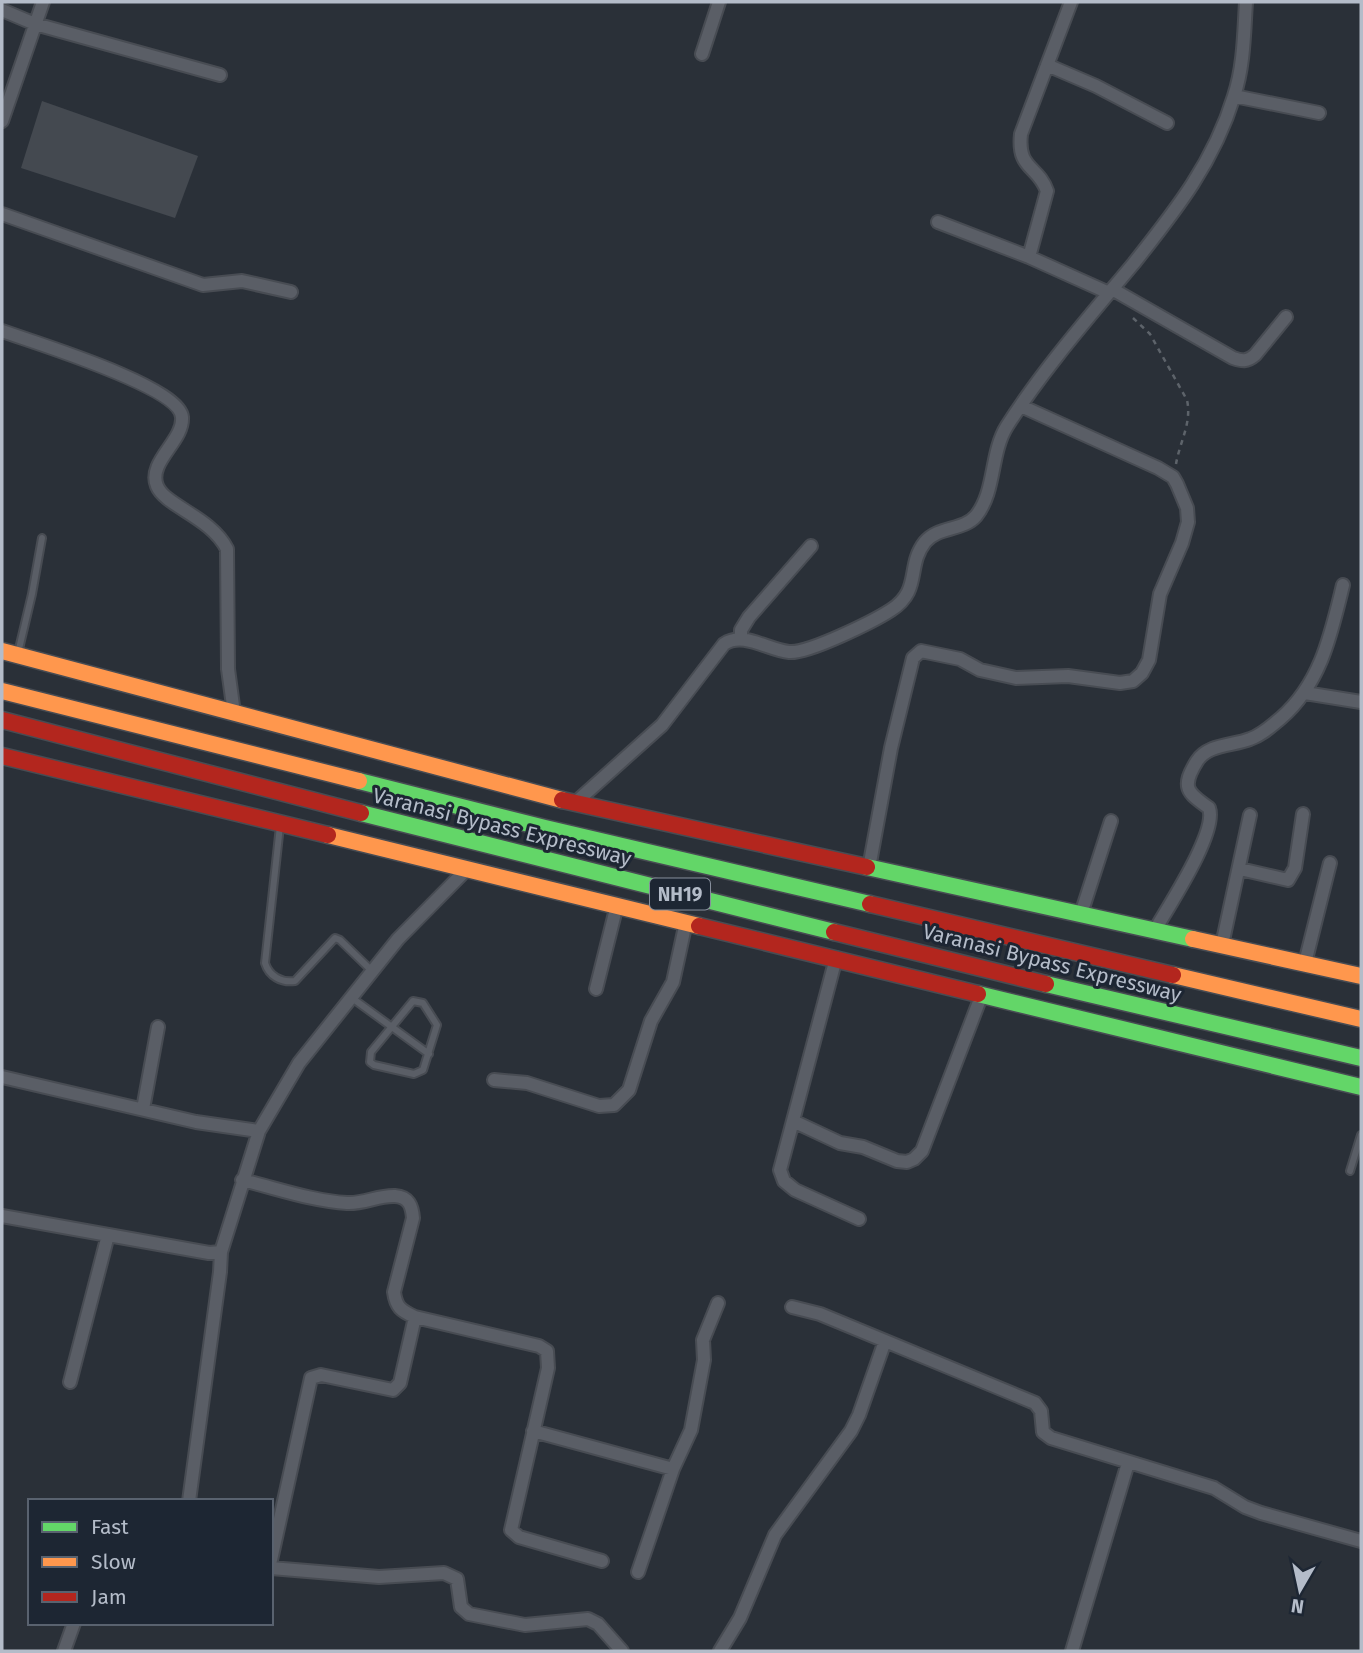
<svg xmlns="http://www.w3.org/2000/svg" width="1363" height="1653" viewBox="0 0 1363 1653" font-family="'Fira Sans',sans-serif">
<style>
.building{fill:#444950}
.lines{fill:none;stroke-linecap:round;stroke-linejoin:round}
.lane-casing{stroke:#484c53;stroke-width:10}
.street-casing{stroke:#484c53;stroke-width:16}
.fast-casing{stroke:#484c53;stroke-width:19}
.slow-casing{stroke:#484c53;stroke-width:19}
.jam-casing{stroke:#484c53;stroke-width:19}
.path{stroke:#5d636a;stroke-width:2.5;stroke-dasharray:5 5;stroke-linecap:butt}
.lane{stroke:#5a5e66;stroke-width:6}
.street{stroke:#5a5e66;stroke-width:12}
.fast{stroke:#63d668;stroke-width:16}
.slow{stroke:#ff974d;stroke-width:16}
.jam{stroke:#b3261e;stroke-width:16}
.labels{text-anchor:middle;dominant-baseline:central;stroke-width:6;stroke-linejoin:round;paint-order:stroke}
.shield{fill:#1d2633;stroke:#878f9c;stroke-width:2}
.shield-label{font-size:19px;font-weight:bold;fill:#b4bcc9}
.street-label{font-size:21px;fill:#b4bcc9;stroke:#1d2633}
</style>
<rect width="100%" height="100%" fill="#2a3038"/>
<path class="building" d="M42,101l156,55 -23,62 -154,-50z"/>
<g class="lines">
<defs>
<path id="lane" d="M18,653l14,-59 10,-56
M280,826l-15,137c4,13 16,20 30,18l40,-43 5,2 32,31
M352,998l77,56
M413,1001l10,2 14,22 -14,45 -9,4 -40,-9 -4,-3 1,-10z
M1350,1171l11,-36"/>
<path id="street" d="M2,10l33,14 185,51
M702,54l17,-52
M1047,65l49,21 71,37
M1234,96l85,17
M2,121l41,-119
M2,214l201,71 39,-4 49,11
M938,222l91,35 80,36
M1029,257l18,-66c-9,-26 -30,-21 -26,-57l50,-132
M1112,289l121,69c9,3 14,4 22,-3l31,-38
M2,331c30,11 177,55 180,86 2,24 -35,45 -25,69 8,20 54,31 70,63l1,120 6,44
M741,639v-9l8,-13 62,-71
M1305,693l56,9
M575,803l87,-78 62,-81c19,-13 44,6 65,8 19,2 85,-31 102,-42 31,-20 15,-44 34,-68 13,-16 38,-11 51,-26 20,-25 14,-63 31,-90 37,-58 83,-110 127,-163 42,-53 80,-101 100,-167 10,-30 10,-63 12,-94
M869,868l22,-120 22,-90 8,-7 39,8 20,11 36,8 52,-2 52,7 13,-2 9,-8 7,-13 11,-66 22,-51 6,-21 -1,-14 -10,-24 -4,-7 -15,-9 -137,-62
M1240,869l48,11 7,-12 8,-54
M1081,914l30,-93
M1155,930c13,-23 63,-98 54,-122 -21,-15 -29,-20 -12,-47 11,-17 35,-15 53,-22 12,-4 21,-13 31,-21 40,-35 50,-84 62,-133
M1222,945l28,-130
M836,958l-56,212 4,11 11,9 64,29
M1305,963l25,-100
M596,989l21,-84
M2,1077l194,45 63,9
M494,1080l33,3 72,23 15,-1 15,-15 22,-69 22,-39 13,-60
M143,1109l15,-82
M793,1121l47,22 23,4 34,14 10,1 7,-3 8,-8 60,-157
M242,1180c34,8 70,21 105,23 17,1 32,-8 48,-7 14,1 17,10 18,22l-19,74c2,15 7,19 21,25l124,29 8,5 1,17 -37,162 8,7 83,24
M2,1216l207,37 12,-1 38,-121 40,-68 99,-124 69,-70
M792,1307l28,7 215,89 6,8 2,21 8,6 163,50 31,19 16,6 100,28
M70,1382l38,-147
M533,1431l140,38
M189,1501l31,-229 1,-20
M271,1560l40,-182 10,-3 72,15 7,-7 15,-66
M271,1568l108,9 65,-4 13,6 4,28 8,7 56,11 63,-6 10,5 24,27
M638,1572l35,-103 18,-39 13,-70 -1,-20 15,-37
M64,1651l10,-28
M720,1651l20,-33 35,-83 76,-104 8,-16 26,-74
M1072,1651l56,-188"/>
<path id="fast" d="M359,781l186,47 325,76
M361,813l473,119
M867,867l326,72
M1046,984l315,74
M978,994l383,93"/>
<path id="slow" d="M2,651l560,149
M2,691l357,90
M328,835l371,91
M1193,939l168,37
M1173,975l188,44"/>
<path id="jam" d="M2,720l359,93
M2,756l326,79
M562,800l305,67
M870,904l303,71
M699,926l279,68
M834,932l212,52"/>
</defs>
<use href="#lane" class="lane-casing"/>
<use href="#street" class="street-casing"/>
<use href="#fast" class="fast-casing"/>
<use href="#slow" class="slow-casing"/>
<use href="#jam" class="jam-casing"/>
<path class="path" d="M1133,318l17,16 37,66c5,23 -7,41 -11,64"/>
<use href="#lane" class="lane"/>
<use href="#street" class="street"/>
<use href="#fast" class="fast"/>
<use href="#slow" class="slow"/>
<use href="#jam" class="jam"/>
</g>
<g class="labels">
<rect class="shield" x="650" y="878.5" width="60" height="31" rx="5"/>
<g class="shield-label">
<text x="680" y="894">NH19</text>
</g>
<g class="street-label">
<text transform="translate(502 827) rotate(14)">Varanasi Bypass Expressway</text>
<text transform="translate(1052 963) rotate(14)">Varanasi Bypass Expressway</text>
</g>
</g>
<rect width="1363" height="1653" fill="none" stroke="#b4bcc9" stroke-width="7"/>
<rect x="28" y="1499" width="245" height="126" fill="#1d2633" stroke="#59626f" stroke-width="2"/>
<rect x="42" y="1522" width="35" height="10" fill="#63d668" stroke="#59626f" stroke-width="2"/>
<text x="91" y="1534" font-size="21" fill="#b4bcc9">Fast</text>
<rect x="42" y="1557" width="35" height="10" fill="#ff974d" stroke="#59626f" stroke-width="2"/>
<text x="91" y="1569" font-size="21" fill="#b4bcc9">Slow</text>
<rect x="42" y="1592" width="35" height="10" fill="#b3261e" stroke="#59626f" stroke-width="2"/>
<text x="91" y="1604" font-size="21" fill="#b4bcc9">Jam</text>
<g transform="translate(1300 1590) rotate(189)" stroke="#1d2633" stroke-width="5" paint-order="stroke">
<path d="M0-5L12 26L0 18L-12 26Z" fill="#b4bcc9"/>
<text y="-10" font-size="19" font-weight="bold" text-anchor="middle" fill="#b4bcc9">N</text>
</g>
</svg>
